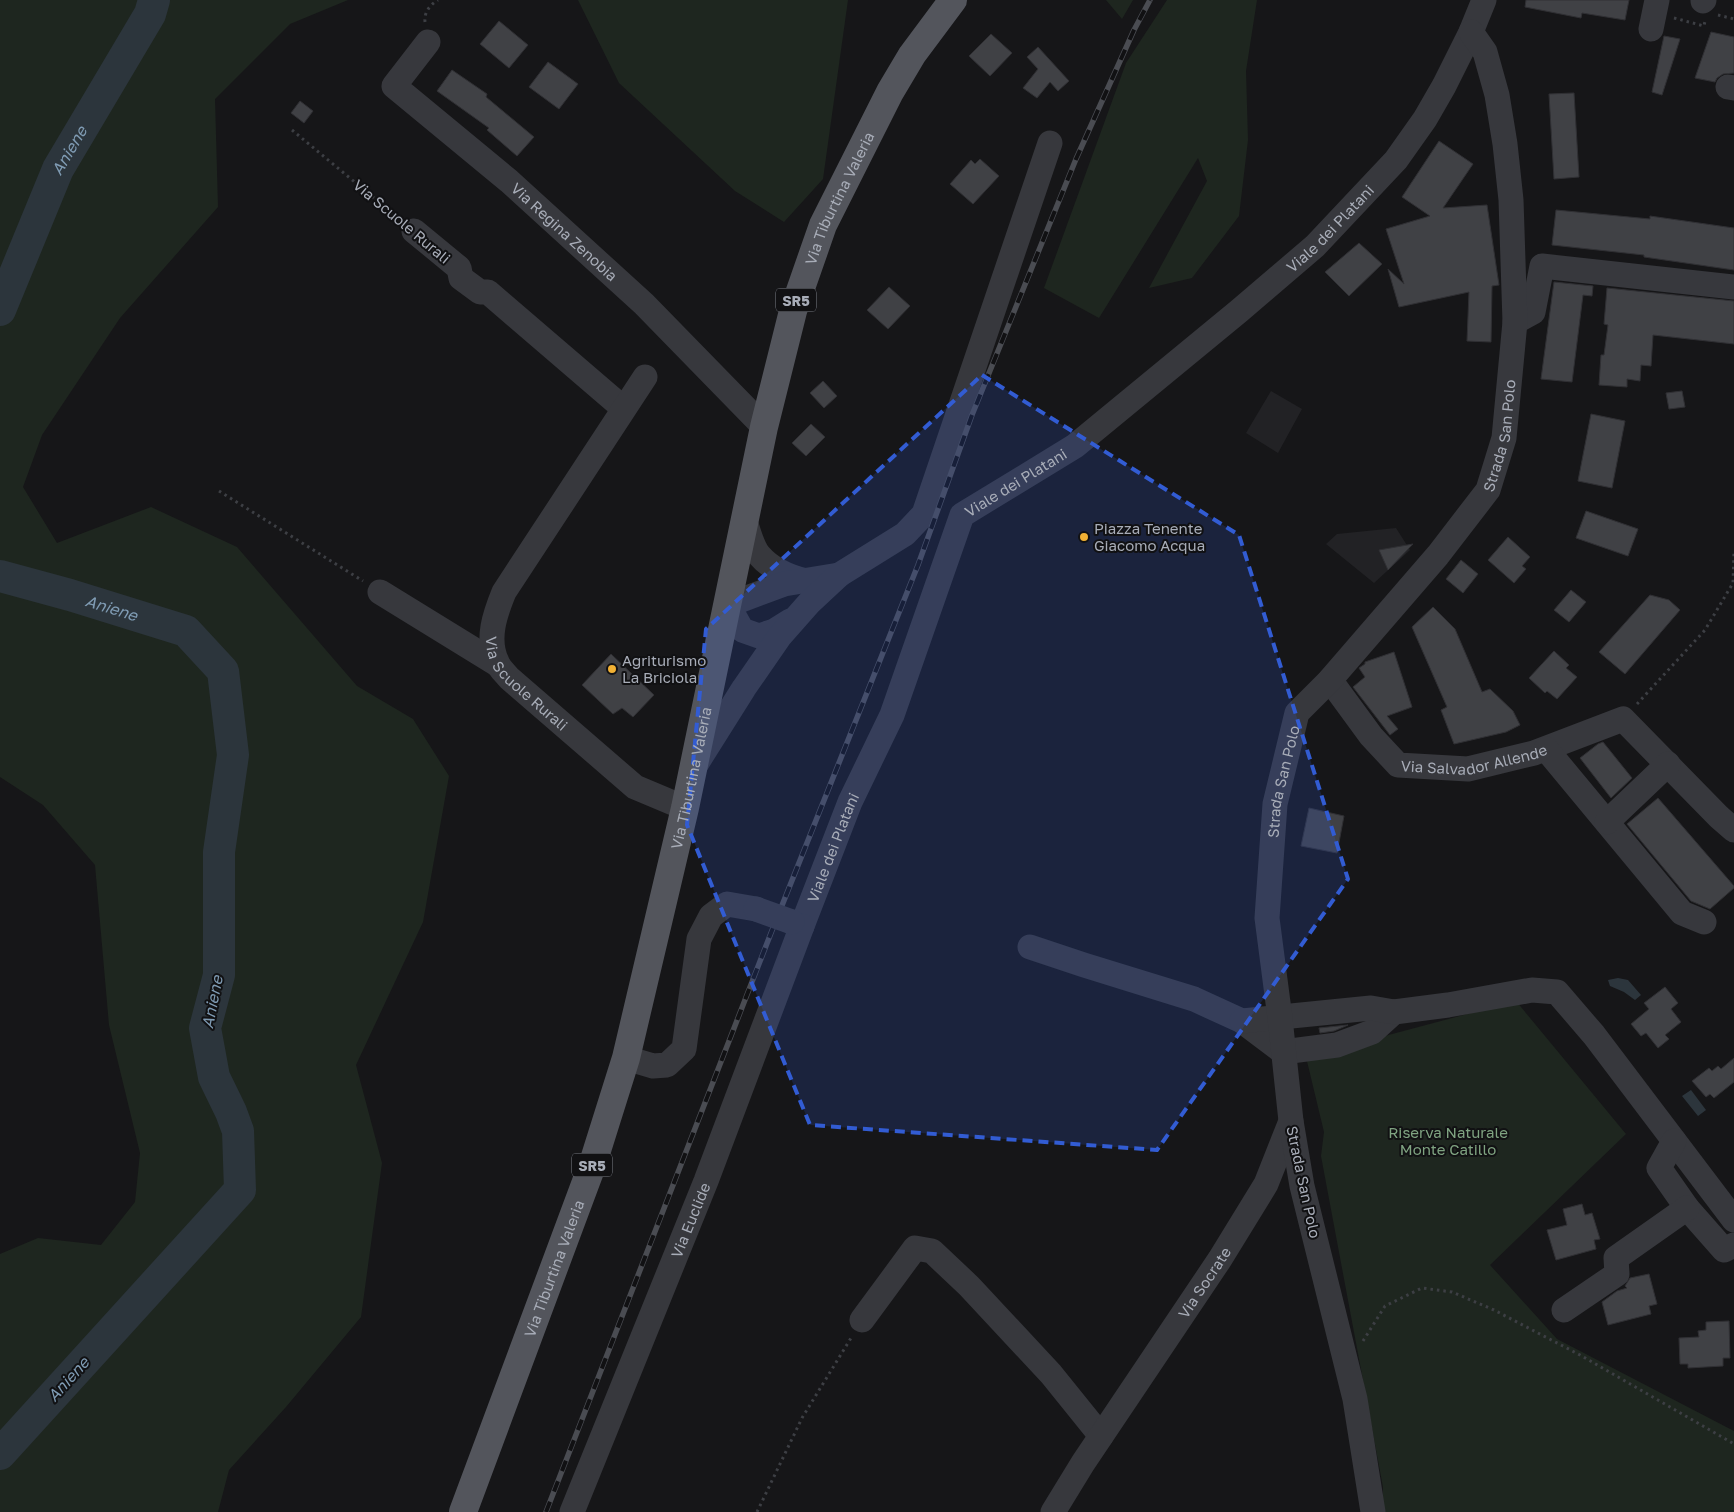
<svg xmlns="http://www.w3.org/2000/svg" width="1734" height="1512" viewBox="0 0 1734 1512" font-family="'Golos Text',sans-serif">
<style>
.built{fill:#222225}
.green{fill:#1e261f}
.water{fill:#2c353c}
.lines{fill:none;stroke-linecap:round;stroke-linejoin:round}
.river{stroke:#2c353c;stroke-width:32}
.building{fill:#404145;stroke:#303034}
.path{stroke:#3d3f44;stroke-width:3;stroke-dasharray:2.5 4;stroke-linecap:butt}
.minor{stroke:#37383d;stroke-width:25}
.major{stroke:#53555c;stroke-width:28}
.rail-casing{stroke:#4a4c52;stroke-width:5.5}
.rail{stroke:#111113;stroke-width:4;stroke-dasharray:11;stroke-linecap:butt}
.minor-bridge{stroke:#37383d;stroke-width:25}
.marked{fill:#325cd3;fill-opacity:0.2;stroke:#325cd3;stroke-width:4;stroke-dasharray:10 6;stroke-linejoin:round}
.poi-dot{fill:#f2b134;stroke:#111113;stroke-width:2}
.labels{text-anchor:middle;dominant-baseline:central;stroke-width:4;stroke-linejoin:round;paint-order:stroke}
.shield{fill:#111113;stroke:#7b7e86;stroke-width:1}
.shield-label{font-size:14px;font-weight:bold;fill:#a8adb8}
.street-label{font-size:15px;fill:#a8adb8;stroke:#111113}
.poi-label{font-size:15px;fill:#a8adb8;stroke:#111113;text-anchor:start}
.park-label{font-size:15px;fill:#7fa381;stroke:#111113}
.water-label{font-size:16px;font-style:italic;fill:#7f9bb3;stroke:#111113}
</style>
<rect width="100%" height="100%" fill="#161618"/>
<path class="built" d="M1271,391l31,18 -24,44 -32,-20z
M1396,528l14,22 -36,33 -48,-39 11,-10z"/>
<path class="green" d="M0,0h348l-58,24 -75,75 3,108 -98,111 -78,117 -19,52 34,56 94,-36 86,40 120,139 56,33 36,57 -26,146 -67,143 26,98 -21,154 -75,90 -57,63 -11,42h-218v-258l38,-16 63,7 34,-43 5,-49 -31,-128 -14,-160 -52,-60 -43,-28z
M578,0h270l-25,179 -39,43 -49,-31 -116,-108z
M1106,0h27l-11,19z
M1167,0h90l-11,71 2,69 -9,76 -47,62 -43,10 58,-107 -9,-23 -99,160 -55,-30 82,-225z
M1516,1001l110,133 -136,131 67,74 177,92v81h-351v-25l-62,-331 3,-24 -18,-75z"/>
<path class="water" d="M1618,978l10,2 13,15 -6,5 -11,-8 -14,-6 -2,-6z
M1691,1090l15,20 -8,6 -16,-20z"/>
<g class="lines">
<g class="river">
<path id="s1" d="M0,310l58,-141 92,-155 4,-14"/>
<path id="s2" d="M0,576l70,19 116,36 37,40 10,84 -14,97v123l-14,53 9,49 17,35 7,19 2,59 -240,264"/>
</g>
</g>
<path class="building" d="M1526,0h103l-4,20 -43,-7 -1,5 -56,-11z
M499,21l29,24 -19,23 -29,-24z
M1711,32l23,5v36l-11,1 -6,4 -2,4 -20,-4z
M991,34l21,19 -22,23 -21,-20z
M1664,36l16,3 -18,56 -10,-3z
M1038,47l31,34 -11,10 -8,-9 -13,16 -14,-10 15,-19 -11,-12z
M548,62l30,22 -19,25 -30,-22z
M452,70l35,24 -1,3 48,40 -17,19 -30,-26 2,-2 -52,-37z
M1574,93l5,84 -25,2 -5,-85z
M300,101l13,10 -9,12 -13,-10z
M1439,141l34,23 -30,44 44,-3 12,80 -7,1 -1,56 -24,-1 2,-49 -70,15 -11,-38 16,15 -18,-55 44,-13 -28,-19z
M980,159l19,17 -26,28 -23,-20 21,-24 4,4z
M1556,210l94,9v-3l84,12v42l-90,-13v-2l-92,-10z
M1359,243l23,21 -33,32 -24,-24z
M1554,282l39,4 -1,10 -9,-1 -11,87 -31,-3z
M889,287l21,19 -22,23 -21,-19z
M1607,288l127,13v43l-81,-9 -2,31 -10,-1 -1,16 -13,-2v8l-28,-2 2,-30h3l4,-30 -4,-1z
M823,381l14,15 -13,12 -14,-15z
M1682,391l3,16 -16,2 -3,-16z
M1591,414l34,7 -13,67 -34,-7z
M811,424l14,13 -19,19 -14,-13z
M1586,511l52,18 -10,27 -52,-18z
M1508,537l22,20 -8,9 4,3 -12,14 -26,-23z
M1413,544l-25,26 -9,-20z
M1461,560l17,14 -15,19 -17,-14z
M1571,590l15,12 -17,20 -15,-12z
M1650,595l19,5 11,10 -55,64 -26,-22z
M1433,607l22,22 27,63 8,-3 23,22 7,14 -14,7 -52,12 -13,-34 6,-3 -35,-80z
M1554,651l15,14 -3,3 11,9 -20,22 -10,-8 -2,2 -16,-15z
M1394,652l18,55 -25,9 11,13 -8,6 -37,-48 12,-10 -6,-9 6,-4v-2z
M611,654l43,41 -21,22 -11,-9 -9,6 -31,-29z
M1603,742l29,36 -21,20 -31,-40 18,-14z
M1658,798l76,88v2l-24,21 -19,-8 -64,-77z
M1309,808l35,8 -7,37 -36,-7z
M1665,987l13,16 -7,6 10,13 -16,13 4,4 -11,9 -12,-15 -5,3 -10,-12 18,-15 -5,-6z
M1348,1025l-14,6 -14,2 -1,-5z
M1734,1058v24l-20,16 -4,-4 -4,3 -14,-16 17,-13 3,3 6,-5 3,3z
M1582,1204l3,11 7,-2 8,26 -6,1 2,9 -40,11 -9,-30 20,-5 -4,-16z
M1649,1274l8,30 -8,2 2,8 -43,11 -6,-23 15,-11 10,-3 -2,-2 5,-8z
M1729,1321l1,37h-7v8l-35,2v-4h-8l-1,-26 20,-1 -1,-6 8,-1v-8z"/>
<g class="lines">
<path class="path" d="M1718,15l16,4
M1674,18l30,8 1,-5
M425,22c-1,-10 5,-17 13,-22
M292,130l106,88
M219,491l144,90
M1637,704l68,-74 28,-47 1,-32
M1363,1341l22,-35 37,-18 30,4 42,18 86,45 154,89
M757,1512l45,-94 49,-80"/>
<g class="minor">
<path d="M1703,1l1,-1"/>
<path d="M1651,29l6,-29"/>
<path id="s3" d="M428,42l-34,44 115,95 135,123 120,123"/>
<path d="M1728,87l6,1"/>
<path d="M414,231l45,37 2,10 19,14h8l135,116"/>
<path d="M1515,322l18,-10 9,-46 192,21"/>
<path id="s4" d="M645,377l-141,215c-9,22 -18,47 -7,70 2,6 8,11 12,16l126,109 50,21"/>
<path d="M745,522c4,10 7,25 14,33 12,14 30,22 47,26"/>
<path d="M380,592l117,72"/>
<path d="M790,621l-16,10 -15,5 -17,-6 -14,-25 56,-21 55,-9"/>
<path id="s5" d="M1330,680l41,56 27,29 70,4 66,-16 89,-34 96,98 15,13"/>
<path d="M1546,749l136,164 22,9"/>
<path d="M695,766l49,-78 36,-52 30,-34 29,-27 66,-41 19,-20 126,-371"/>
<path d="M1607,822l61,-58"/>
<path id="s6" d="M792,922l10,4 48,-124 42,-87 70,-200 113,-69 164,-135 76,-65 81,-86 29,-41 19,-33 27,-54 13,-32"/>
<path d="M1030,947l54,18 110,34 48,22 41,31 54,-7 35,-13 22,-20"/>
<path d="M1242,1021l129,-13 23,4 54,-7 84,-15 25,2 37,43 140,185"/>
<path d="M626,1058l27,8 14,-1 17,-16 15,-110 12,-23 16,-12 29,5"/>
<path d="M1674,1141l-15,27 28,40 37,42 10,-5"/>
<path d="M1564,1310l53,-36 -1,-16 71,-50"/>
<path d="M862,1320l53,-72 17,3 37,35 82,88 50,62"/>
<path id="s7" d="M572,1512l134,-331 96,-255"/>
<path id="s8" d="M1053,1512l30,-49 137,-204 46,-75 25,-63"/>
<path id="s9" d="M1373,1512l-18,-113 -53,-213 -11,-65 -11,-103 -13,-100 8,-114 22,-91 33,-33 108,-125 50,-65 16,-52 11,-116 -4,-122 -6,-56 -8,-49 -12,-43 -14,-20"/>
</g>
<path class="major" id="s10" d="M463,1512l130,-349 33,-105 59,-250 79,-381 29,-116 30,-86 67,-133 22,-37 41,-55"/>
<defs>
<path id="rail" d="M546,1512l225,-579 147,-368 54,-150 104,-256 58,-129 16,-30"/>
</defs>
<use href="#rail" class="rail-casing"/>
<use href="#rail" class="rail"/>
<path class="minor-bridge" d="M756,909l36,13"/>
</g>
<path class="marked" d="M982,375l257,160 109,344 -191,271 -347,-25 -123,-300 19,-196z"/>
<g class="poi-dot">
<circle cx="1084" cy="537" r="5"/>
<circle cx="612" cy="669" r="5"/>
</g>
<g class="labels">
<g class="shield">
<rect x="776" y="288.5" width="40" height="23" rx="4"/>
<rect x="572" y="1153.5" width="40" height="23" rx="4"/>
</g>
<g class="shield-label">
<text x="796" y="300">SR5</text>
<text x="592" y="1165">SR5</text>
</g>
<g class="street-label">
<text stroke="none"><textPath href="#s10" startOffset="1370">Via Tiburtina Valeria</textPath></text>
<text transform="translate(402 221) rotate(40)">Via Scuole Rurali</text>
<text stroke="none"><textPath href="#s6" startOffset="920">Viale dei Platani</textPath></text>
<text stroke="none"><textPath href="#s3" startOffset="280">Via Regina Zenobia</textPath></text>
<text stroke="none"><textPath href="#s9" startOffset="1162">Strada San Polo</textPath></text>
<text stroke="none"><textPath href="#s6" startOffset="515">Viale dei Platani</textPath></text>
<text stroke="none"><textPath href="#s4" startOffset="364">Via Scuole Rurali</textPath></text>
<text stroke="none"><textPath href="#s5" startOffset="186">Via Salvador Allende</textPath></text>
<text stroke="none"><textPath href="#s10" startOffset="770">Via Tiburtina Valeria</textPath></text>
<text stroke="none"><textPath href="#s9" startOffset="742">Strada San Polo</textPath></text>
<text stroke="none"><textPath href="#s6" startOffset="95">Viale dei Platani</textPath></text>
<text transform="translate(1304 1182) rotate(78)">Strada San Polo</text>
<text stroke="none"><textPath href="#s7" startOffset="315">Via Euclide</textPath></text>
<text stroke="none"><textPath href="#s10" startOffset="260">Via Tiburtina Valeria</textPath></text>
<text stroke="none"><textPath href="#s8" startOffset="275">Via Socrate</textPath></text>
</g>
<g class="poi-label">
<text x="1094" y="528">Piazza Tenente<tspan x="1094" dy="17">Giacomo Acqua</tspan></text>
<text x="622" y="660">Agriturismo<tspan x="622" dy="17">La Briciola</tspan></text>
</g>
<g class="park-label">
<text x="1448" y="1132">Riserva Naturale<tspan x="1448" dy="17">Monte Catillo</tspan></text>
</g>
<g class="water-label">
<text stroke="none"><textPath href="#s1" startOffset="174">Aniene</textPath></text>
<text stroke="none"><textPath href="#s2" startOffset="116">Aniene</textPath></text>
<text transform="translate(212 1002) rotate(-79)">Aniene</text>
<text transform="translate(68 1379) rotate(-48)">Aniene</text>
</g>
</g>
</svg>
